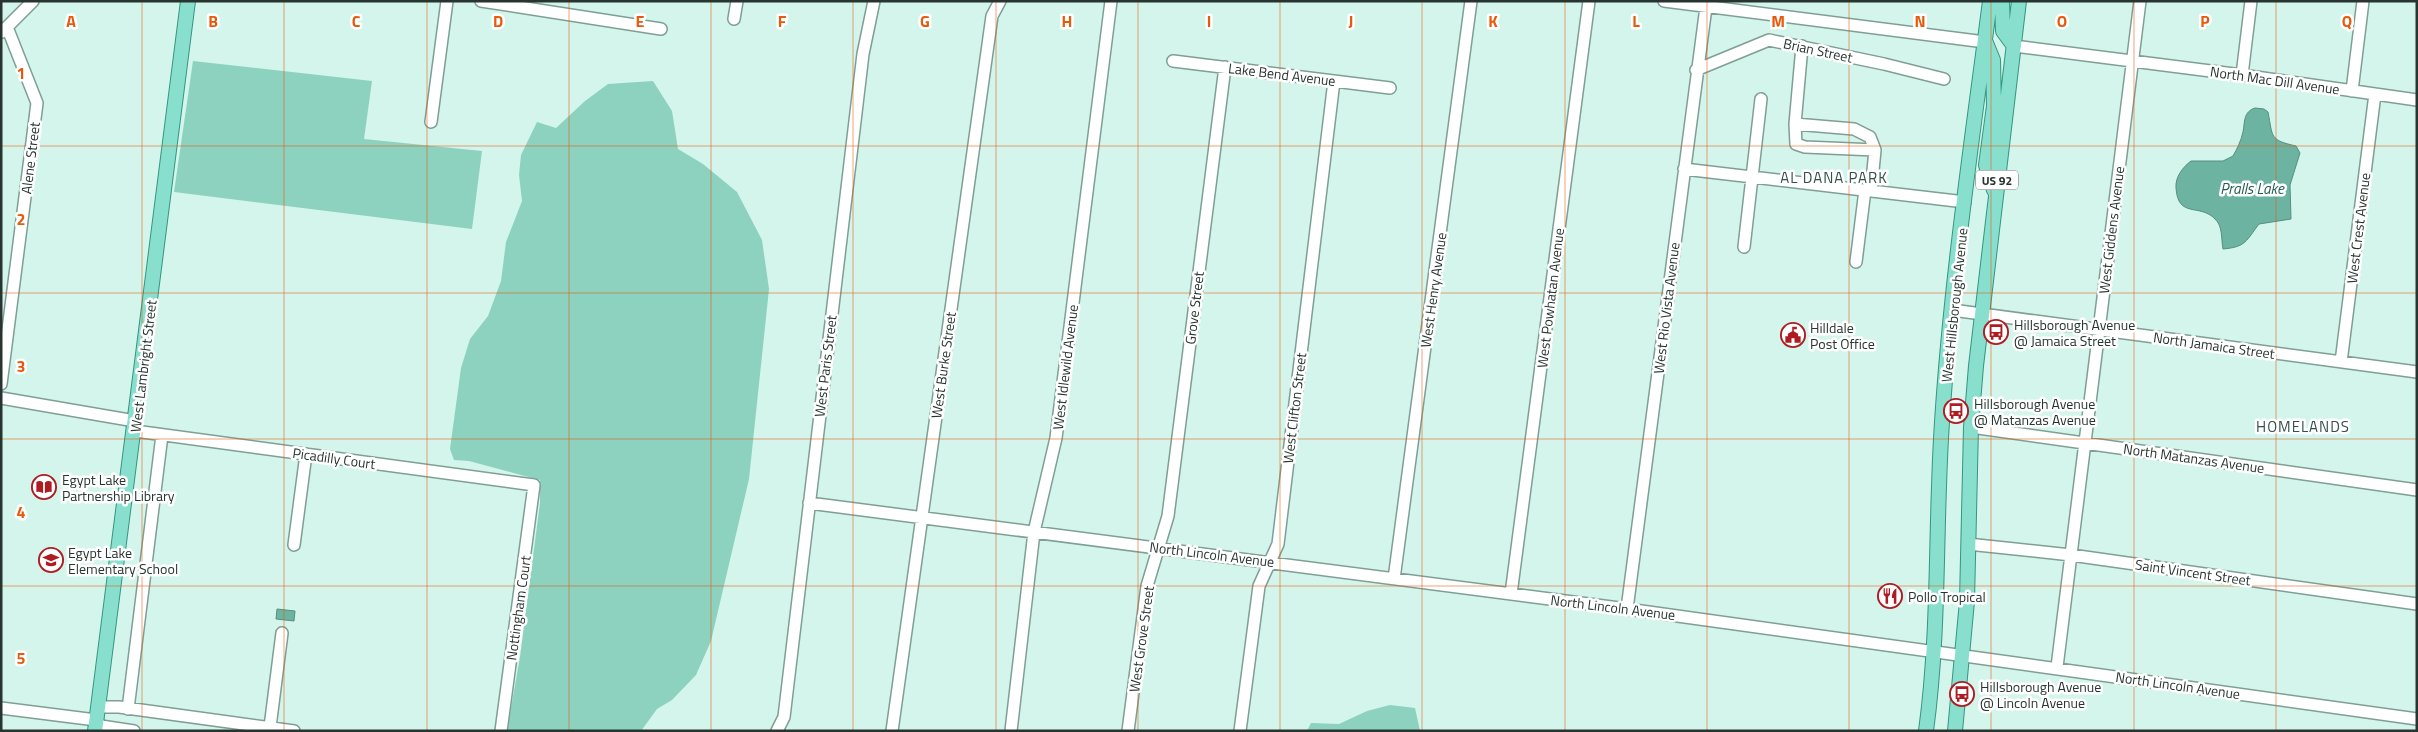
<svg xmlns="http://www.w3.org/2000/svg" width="2418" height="732" viewBox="0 0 2418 732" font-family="'Titillium Web',sans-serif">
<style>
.green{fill:#8cd2bf}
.water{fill:#6cb4a1;stroke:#578e7f}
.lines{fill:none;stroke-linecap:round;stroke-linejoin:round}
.minor-casing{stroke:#7f9e95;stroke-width:14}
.major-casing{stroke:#349581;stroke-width:16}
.minor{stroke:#fff;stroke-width:11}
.major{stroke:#89dfcd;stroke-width:14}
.grid{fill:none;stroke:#e8590c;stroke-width:1;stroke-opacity:0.55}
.labels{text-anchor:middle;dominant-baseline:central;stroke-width:5;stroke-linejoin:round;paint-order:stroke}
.shield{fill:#fff;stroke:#68716e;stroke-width:1}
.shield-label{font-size:12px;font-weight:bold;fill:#273430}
.street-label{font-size:14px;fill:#273430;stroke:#fff}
.poi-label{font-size:14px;fill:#273430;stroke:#fff;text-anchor:start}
.neighbourhood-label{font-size:15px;letter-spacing:1px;fill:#345049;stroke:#fff}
.water-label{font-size:15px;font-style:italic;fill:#225d4f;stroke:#fff}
.grid-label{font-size:16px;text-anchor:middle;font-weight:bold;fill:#e8590c;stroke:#fff;stroke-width:5;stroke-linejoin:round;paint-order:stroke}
</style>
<rect width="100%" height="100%" fill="#d4f5eb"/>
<path class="green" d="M193,61l179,20 -8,58 118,12 -10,78 -298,-37z
M653,81l19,30 6,38 25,15 34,28 25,48 7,49 -20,190 -38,162 -15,34 -24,25 -15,9 -16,22h-134l13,-74 20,-154v-23l-71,-19 -15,-1 -4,-11 11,-81 9,-29 18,-23 13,-35 5,-39 16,-41 -3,-26 2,-20 16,-33 19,6 29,-27 23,-17z
M1390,705l25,3 5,23h-113l4,-8 28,1 28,-13z"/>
<path class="water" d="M2255,108l9,1 4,3c5,25 1,28 28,34l4,7 -10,32 1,34 -32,5c-13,17 -13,23 -36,25 -2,-10 0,-23 -8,-30 -15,-16 -37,0 -39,-31 -1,-11 7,-21 15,-27h32l10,-5c4,-7 8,-15 10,-24 2,-10 0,-20 12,-24z
M277,609l18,2 -1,10 -18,-2z"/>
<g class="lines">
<defs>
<path id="minor" d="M481,1l180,28
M1664,1l321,41
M734,19l3,-18
M2,32l31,-31
M1802,46l-7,78 1,20 9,3 70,3
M2014,46l228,29 175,25
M1173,61l217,27
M1696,70l73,-30 115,24 60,15
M2242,75l9,-74
M2352,91l11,-90
M431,122l16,-121
M1795,124l59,5 16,8 5,13 -4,41
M1684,169l281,33
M1744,247l17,-148
M1856,262l9,-72
M1952,310l465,62
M2341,362l34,-268
M1,384l36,-281 -30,-76
M1,398l134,23
M1971,427l446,63
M135,431l399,54 -33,246
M809,503l818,106 790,110
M1968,544l103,11 346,49
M294,545l12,-91
M1394,579l77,-578
M1511,594l78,-593
M1627,609l79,-602
M2057,667l83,-666
M98,707h21l175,24
M1,708l95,12 5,6 33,5
M128,709l34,-274
M270,727l12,-94
M777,731l7,-14 79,-663 11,-53
M892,731l100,-715 8,-15
M1011,731l23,-199 22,-94 55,-437
M1128,731l19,-145 21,-70 57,-449
M1240,731l19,-145 19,-42 56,-463"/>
<path id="major" d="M2002,1l1,30 11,15
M1986,43l7,17 1,46 -8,59 8,25
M95,731l93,-730
M1926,731c14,-103 9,-206 16,-309 9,-141 30,-281 48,-421
M1955,731l12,-130 4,-174 5,-61 43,-365"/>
</defs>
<use href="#minor" class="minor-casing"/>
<use href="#major" class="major-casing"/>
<use href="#minor" class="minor"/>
<use href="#major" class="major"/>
</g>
<path class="grid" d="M142,1v730M284,1v730M427,1v730M569,1v730M711,1v730M853,1v730M996,1v730M1138,1v730M1280,1v730M1422,1v730M1565,1v730M1707,1v730M1849,1v730M1991,1v730M2134,1v730M2276,1v730M1,146h2416M1,293h2416M1,439h2416M1,586h2416"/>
<defs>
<symbol id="bus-ring" viewBox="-11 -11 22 22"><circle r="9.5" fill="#fff" stroke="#ae1c22" stroke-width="1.5"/><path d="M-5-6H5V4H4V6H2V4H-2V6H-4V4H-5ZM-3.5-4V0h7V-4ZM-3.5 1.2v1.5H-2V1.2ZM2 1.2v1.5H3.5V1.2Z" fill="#ae1c22"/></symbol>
<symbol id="civic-ring" viewBox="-11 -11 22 22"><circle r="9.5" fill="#fff" stroke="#ae1c22" stroke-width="1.5"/><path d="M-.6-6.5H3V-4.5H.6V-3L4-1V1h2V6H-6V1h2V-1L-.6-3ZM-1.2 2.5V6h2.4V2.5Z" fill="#ae1c22"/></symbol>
<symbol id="library-ring" viewBox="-11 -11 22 22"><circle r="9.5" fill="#fff" stroke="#ae1c22" stroke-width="1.5"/><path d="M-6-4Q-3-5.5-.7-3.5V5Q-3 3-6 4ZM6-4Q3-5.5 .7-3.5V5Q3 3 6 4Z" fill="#ae1c22"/></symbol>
<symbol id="school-ring" viewBox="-11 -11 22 22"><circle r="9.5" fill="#fff" stroke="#ae1c22" stroke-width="1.5"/><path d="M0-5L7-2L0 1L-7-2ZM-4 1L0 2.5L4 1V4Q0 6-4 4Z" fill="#ae1c22"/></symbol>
<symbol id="restaurant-ring" viewBox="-11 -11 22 22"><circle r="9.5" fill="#fff" stroke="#ae1c22" stroke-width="1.5"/><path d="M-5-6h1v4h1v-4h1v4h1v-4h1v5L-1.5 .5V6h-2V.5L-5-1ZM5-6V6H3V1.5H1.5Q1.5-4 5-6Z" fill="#ae1c22"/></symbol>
</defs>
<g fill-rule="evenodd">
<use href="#bus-ring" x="1982" y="318" width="28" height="28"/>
<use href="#civic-ring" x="1779" y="321" width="28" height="28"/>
<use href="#bus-ring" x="1942" y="397" width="28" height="28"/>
<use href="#library-ring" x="30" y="473" width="28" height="28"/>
<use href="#school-ring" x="37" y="546" width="28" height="28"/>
<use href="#restaurant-ring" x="1876" y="582" width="28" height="28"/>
<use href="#bus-ring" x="1948" y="680" width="28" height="28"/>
</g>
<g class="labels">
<rect class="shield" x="1976" y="170.5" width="42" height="19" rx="4"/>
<g class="shield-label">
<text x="1997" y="180">US 92</text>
</g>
<g class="street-label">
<text transform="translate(1818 50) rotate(12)">Brian Street</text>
<text transform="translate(1282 74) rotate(7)">Lake Bend Avenue</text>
<text transform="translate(2275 80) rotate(8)">North Mac Dill Avenue</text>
<text transform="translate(30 158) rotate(-83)">Alene Street</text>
<text transform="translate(2358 228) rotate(-83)">West Crest Avenue</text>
<text transform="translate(2111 230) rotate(-83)">West Giddens Avenue</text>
<text transform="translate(1433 290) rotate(-82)">West Henry Avenue</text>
<text transform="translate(1550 298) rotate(-83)">West Powhatan Avenue</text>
<text transform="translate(1954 305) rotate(-84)">West Hillsborough Avenue</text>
<text transform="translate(1194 308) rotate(-83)">Grove Street</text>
<text transform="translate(1666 308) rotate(-83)">West Rio Vista Avenue</text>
<text transform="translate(2214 345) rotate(8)">North Jamaica Street</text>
<text transform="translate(943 365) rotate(-82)">West Burke Street</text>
<text transform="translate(143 366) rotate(-83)">West Lambright Street</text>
<text transform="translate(825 366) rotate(-83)">West Paris Street</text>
<text transform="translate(1065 367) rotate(-83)">West Idlewild Avenue</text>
<text transform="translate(1294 408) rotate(-83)">West Clifton Street</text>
<text transform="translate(334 458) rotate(8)">Picadilly Court</text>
<text transform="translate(2194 458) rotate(8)">North Matanzas Avenue</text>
<text transform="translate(1212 554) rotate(7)">North Lincoln Avenue</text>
<text transform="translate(2193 572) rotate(8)">Saint Vincent Street</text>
<text transform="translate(1613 607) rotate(7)">North Lincoln Avenue</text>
<text transform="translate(518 608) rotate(-82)">Nottingham Court</text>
<text transform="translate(1141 639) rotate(-82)">West Grove Street</text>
<text transform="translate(2178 685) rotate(8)">North Lincoln Avenue</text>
</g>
<g class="poi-label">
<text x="2014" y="324">Hillsborough Avenue<tspan x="2014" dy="16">@ Jamaica Street</tspan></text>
<text x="1810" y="327">Hilldale<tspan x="1810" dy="16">Post Office</tspan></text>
<text x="1974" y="403">Hillsborough Avenue<tspan x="1974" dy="16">@ Matanzas Avenue</tspan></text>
<text x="62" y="479">Egypt Lake<tspan x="62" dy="16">Partnership Library</tspan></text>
<text x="68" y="552">Egypt Lake<tspan x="68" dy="16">Elementary School</tspan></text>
<text x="1908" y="596">Pollo Tropical</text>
<text x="1980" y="686">Hillsborough Avenue<tspan x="1980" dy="16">@ Lincoln Avenue</tspan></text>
</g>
<g class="neighbourhood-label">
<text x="1834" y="177">AL DANA PARK</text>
<text x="2303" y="426">HOMELANDS</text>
</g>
<g class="water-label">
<text x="2252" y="188">Pralls Lake</text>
</g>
</g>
<g class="grid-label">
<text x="71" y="27">A</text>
<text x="213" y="27">B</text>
<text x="356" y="27">C</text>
<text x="498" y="27">D</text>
<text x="640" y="27">E</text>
<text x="782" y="27">F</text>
<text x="925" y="27">G</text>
<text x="1067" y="27">H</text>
<text x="1209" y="27">I</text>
<text x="1351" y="27">J</text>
<text x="1493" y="27">K</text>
<text x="1636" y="27">L</text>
<text x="1778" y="27">M</text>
<text x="1920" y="27">N</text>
<text x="2062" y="27">O</text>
<text x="2205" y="27">P</text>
<text x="2347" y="27">Q</text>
<text x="21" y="79">1</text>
<text x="21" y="225">2</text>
<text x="21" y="372">3</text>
<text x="21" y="518">4</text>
<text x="21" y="664">5</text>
</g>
<rect width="2418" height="732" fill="none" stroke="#273430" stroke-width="5"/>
</svg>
